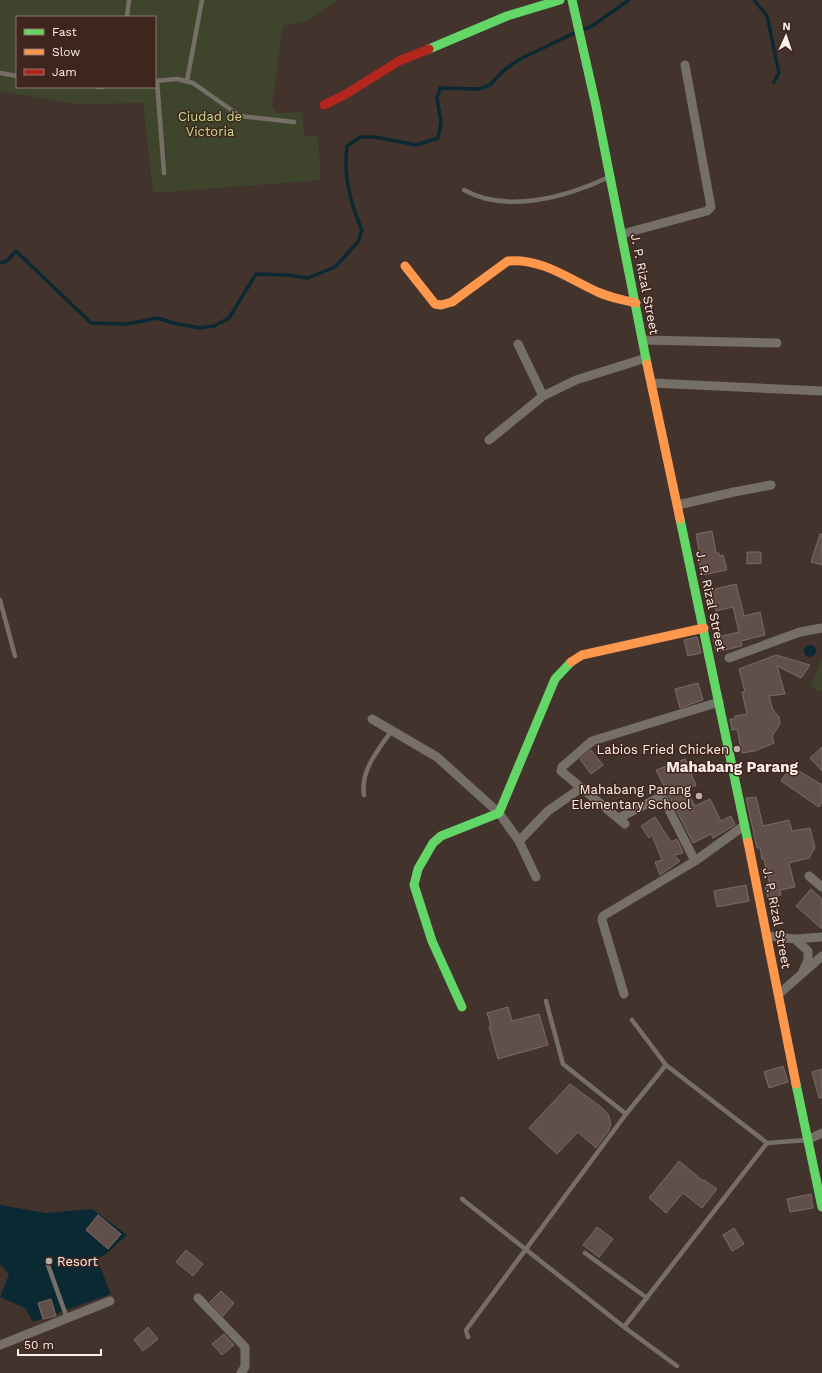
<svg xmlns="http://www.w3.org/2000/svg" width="822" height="1373" viewBox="0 0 822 1373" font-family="'Work Sans',sans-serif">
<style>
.green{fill:#3f442c;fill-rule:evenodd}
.water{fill:#0b2932}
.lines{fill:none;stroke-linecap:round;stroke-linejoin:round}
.stream{stroke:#0b2932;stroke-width:3.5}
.building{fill:#61504a;stroke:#796b66}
.lane{stroke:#756f68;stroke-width:4.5}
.street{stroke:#756f68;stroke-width:9}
.fast{stroke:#63d668;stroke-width:9}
.slow{stroke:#ff974d;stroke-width:9}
.jam{stroke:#b3261e;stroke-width:9}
.poi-dot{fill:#bbaeaa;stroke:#40251c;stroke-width:1.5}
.labels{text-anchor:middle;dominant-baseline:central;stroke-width:3;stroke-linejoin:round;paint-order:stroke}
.park-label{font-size:13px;fill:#c3de92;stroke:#40251c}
.street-label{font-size:13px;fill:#fcf1ed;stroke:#40251c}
.poi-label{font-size:13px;fill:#fcf1ed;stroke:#40251c;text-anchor:end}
.quarter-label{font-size:15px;font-weight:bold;fill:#fcf1ed;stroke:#40251c}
</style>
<rect width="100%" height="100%" fill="#43332d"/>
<path class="green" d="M0,0h339l-32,21 -24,5 -11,79 5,8 25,-1 2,24 14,-1 3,45 -168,13 -10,-90 -66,1 -77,-13zM17,17h138v70h-138z
M822,657v35l-11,-4z"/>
<path class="water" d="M804 651a6 6 0 1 1 12 0a6 6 0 1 1-12 0Z
M0,1205l46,8 46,-4 35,26 -21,19 -9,5 14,35 -78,28 -8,-14 -25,-11 9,-23 -9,-10z"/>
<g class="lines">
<path class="stream" d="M754,0l13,16 12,57 -5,9
M0,263l7,-2 9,-10 75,72 35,1 32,-6 15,5 27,5 14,-2 15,-8 27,-44 31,1 21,3 27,-11 23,-25 4,-12c-12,-27 -19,-54 -15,-84l14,-9h14l41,8 22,-7 3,-16 -4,-24 3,-10 39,1 11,-4 13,-14 15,-11 52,-25 22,-9 37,-26"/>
</g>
<path class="building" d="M712,531l4,22h3v3l4,-1 4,15 -25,5 -4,-18 2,-1 -4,-22z
M820,534h2v31l-11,-3z
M747,552h14v11l-14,1z
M736,584l8,32 16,-4 5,23 -24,6 1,5 -26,6 -3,-14 26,-6 -6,-25 -17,4 -5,-21z
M697,637l4,16 -13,3 -4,-16z
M776,655l34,10 -9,13 -24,-12 8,28 -16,2 4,14 6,7 1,7 -8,12 2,7 -19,8 -13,2 -5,-24 -5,1 -2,-11h5v-3l12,-2 -5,-22h3l-6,-23z
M698,683l5,17 -23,8 -5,-19z
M822,747v24l-12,-13z
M591,750l12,15 -12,9 -11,-15z
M685,759l11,26 -10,5 9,16 15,-7 11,22 10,-5 4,9 -22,13 -2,-4 -18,9 -37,-73z
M791,766l31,19v17l-3,5 -38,-26z
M756,797l7,29 26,-6 3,11 18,-3 5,20 -6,10 -20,5 6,24 -15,3 1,5 -13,3 -3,-11 5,-1 -6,-27h-2l-2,-11h-3l-11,-50z
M655,817l16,25 6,-3 6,14 -9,2 6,6 -20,14 -5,-13 7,-2 -10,-25 -3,3 -8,-12z
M746,885l3,16 -32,6 -3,-16z
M811,889l11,10v30l-26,-23z
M508,1007l4,14 27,-7 9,31 -50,14 -9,-32 2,-1 -4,-13z
M783,1066l5,16 -19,6 -5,-16z
M822,1069v29h-3l-7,-26z
M570,1084l31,23 7,7 3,10 -2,6 -13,18 -18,-16 -21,22 -28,-26z
M679,1161l24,20 1,-1 13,9 -15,19 -19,-15 -17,20 -17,-15z
M811,1194l2,14 -23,4 -3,-13z
M98,1215l23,19 -13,15 -22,-19z
M597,1227l16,12 -14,18 -16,-12z
M734,1228l10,16 -12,7 -9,-16z
M186,1250l17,14 -10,12 -17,-14z
M221,1291l13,12 -11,13 -13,-14z
M51,1299l5,17 -13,3 -5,-16z
M148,1327l10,12 -15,12 -9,-11z
M224,1334l10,11 -12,10 -10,-11z"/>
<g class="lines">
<path class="lane" d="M127,17l2,-17
M0,73l17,3
M155,81l22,-2 16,4 47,33 54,6
M157,81l7,92
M187,81l15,-81
M97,87h6
M464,190c43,24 103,7 145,-13
M0,600l15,56
M364,795c-4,-24 14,-45 28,-65
M546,1001l17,63 63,50
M632,1020l34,45 101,78 40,-3
M462,1199l162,128 53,39
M585,1253l62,45
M48,1265l19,53
M624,1327l143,-184
M468,1337l-2,-7 160,-216 40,-49"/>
<path class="street" d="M622,234l85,-23 4,-4 -26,-142
M643,340l134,3
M518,344l25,52 33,-16 70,-22
M652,383l170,8
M489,440l54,-44
M678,505l56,-13 37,-7
M729,658l71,-26 22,-4
M372,719l65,38 62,56 20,28 17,36
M619,818l39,-20h5l32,63 50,-36
M625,824l-64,-53 1,-4 30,-26 127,-39
M519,841l29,-30 33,-23
M809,876l13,11
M768,936l27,3 27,-2
M795,939l13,12v9l-5,11
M624,994l-22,-74 1,-4 92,-55
M779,994l43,-38
M807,1140l15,-7
M198,1298l47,49v20l-4,6
M0,1345l110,-44"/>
<path class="fast" d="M572,0l24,106 51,258
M429,49l78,-33 53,-16
M680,519l68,323
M462,1007l-30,-66 -18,-56 4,-16 15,-26 8,-7 58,-23 56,-134 16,-17
M796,1084l26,123"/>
<path class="slow" d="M405,266l30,38 6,1 11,-3 56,-41c35,-3 62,19 92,32 12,5 24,7 36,10
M647,364l33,155
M571,662l11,-7 122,-27
M748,842l48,242"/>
<path class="jam" d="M324,105l22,-11 53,-33 30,-12"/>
</g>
<g class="poi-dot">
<circle cx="737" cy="749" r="4"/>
<circle cx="699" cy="796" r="4"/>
<circle cx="49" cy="1261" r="4"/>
</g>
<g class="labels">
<g class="park-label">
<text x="210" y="116">Ciudad de<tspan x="210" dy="15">Victoria</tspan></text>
</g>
<g class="street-label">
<text transform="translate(645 284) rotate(79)">J. P. Rizal Street</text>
<text transform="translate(711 601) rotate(78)">J. P. Rizal Street</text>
<text transform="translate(777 918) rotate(79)">J. P. Rizal Street</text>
</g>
<g class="poi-label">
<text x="729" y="749">Labios Fried Chicken</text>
<text x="691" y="789">Mahabang Parang<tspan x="691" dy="15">Elementary School</tspan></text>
<text x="57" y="1261" text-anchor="start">Resort</text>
</g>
<g class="quarter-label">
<text x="732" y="767">Mahabang Parang</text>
</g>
</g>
<rect x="16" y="16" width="140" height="72" fill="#40251c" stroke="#8b7770"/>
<rect x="24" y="29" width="20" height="6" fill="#63d668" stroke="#8b7770"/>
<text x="52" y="36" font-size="12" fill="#fcf1ed">Fast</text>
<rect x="24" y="49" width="20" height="6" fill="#ff974d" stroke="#8b7770"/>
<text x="52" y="56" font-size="12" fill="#fcf1ed">Slow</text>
<rect x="24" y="69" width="20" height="6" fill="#b3261e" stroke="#8b7770"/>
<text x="52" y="76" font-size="12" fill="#fcf1ed">Jam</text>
<g transform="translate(786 36) rotate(3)" stroke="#40251c" stroke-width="3" paint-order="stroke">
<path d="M0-3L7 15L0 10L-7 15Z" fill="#fcf1ed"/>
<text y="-6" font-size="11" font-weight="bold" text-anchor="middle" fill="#fcf1ed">N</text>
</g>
<path d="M18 1349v6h83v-6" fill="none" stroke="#fcf1ed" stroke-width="2"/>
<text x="24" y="1349" font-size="12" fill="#fcf1ed" stroke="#40251c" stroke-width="3" paint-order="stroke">50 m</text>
</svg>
